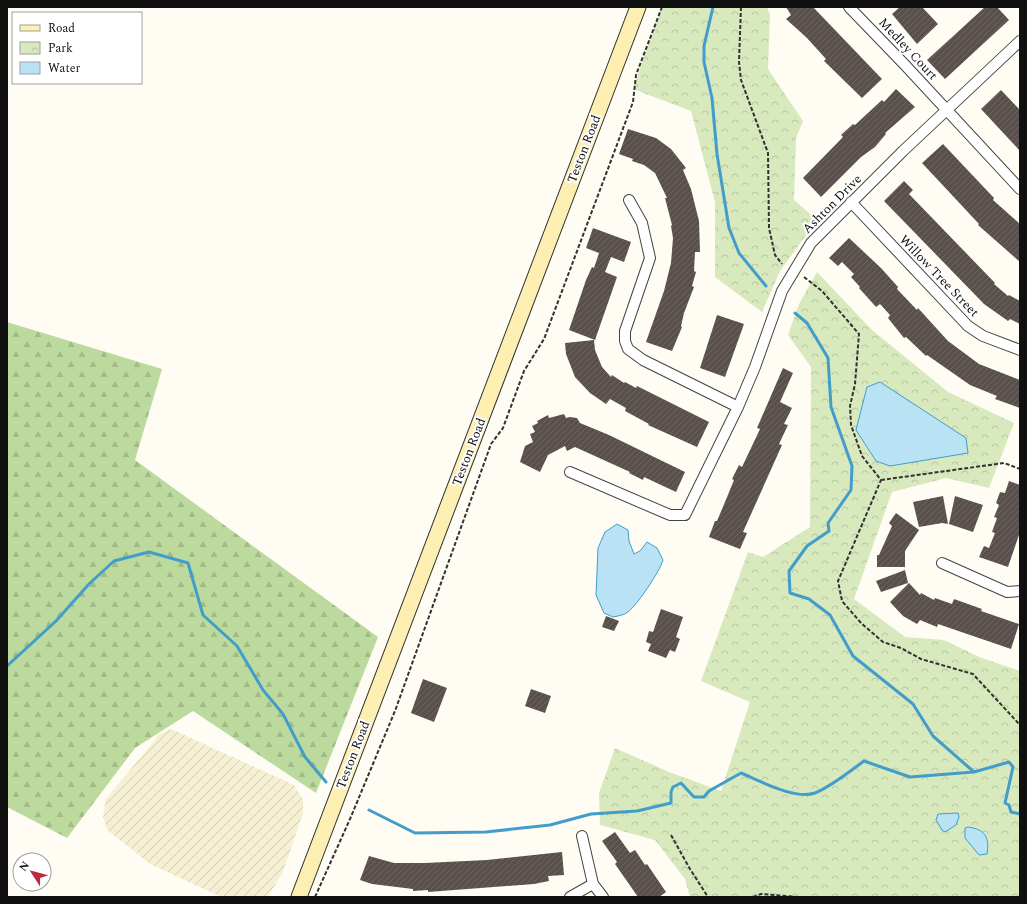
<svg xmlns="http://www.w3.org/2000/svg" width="1027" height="904" viewBox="0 0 1027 904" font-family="Spectral,serif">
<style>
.farmland{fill:url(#farmland-furrows)}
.forest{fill:url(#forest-firs)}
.park{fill:url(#park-crowns)}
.water{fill:#b9e2f5;stroke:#429dca}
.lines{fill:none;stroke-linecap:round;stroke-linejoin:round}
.stream{stroke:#429dca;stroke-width:3}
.building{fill:url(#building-hatch)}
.street-casing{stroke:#434343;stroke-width:12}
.secondary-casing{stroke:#323232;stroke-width:17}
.path{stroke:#323232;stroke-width:2;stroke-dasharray:4 2;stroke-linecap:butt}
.street{stroke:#fff;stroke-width:10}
.secondary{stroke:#fdefb1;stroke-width:15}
.labels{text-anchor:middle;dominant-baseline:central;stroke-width:4;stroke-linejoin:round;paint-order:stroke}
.street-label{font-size:13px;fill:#101010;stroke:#fff}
</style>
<defs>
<pattern id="farmland-furrows" width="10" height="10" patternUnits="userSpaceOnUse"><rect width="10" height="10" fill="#f5f0d4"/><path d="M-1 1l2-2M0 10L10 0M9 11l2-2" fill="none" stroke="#d1cdb5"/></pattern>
<pattern id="forest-firs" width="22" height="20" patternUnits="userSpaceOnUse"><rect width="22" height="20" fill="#bcda9d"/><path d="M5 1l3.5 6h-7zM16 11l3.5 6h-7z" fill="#a1ba86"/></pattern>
<pattern id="park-crowns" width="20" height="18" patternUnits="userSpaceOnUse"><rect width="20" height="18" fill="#d7e9bd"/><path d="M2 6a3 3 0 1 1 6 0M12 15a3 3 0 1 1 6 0" fill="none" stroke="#b8c7a1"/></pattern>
<pattern id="building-hatch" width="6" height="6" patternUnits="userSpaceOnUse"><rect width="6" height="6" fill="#59504d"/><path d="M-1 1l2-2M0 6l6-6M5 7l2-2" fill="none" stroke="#6c6562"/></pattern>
</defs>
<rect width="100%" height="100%" fill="#fffcf4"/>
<path class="farmland" d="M171,729l123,56 9,14v14l-20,59 -15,25h-47l-71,-33 -43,-34 -4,-14 3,-17 53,-64z"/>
<path class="forest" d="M7,322l155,47 -27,91 243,177 -62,156 -123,-82 -58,37 -68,90 -60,-31z"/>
<path class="park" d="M662,7h105l3,8 -2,54 35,52 -7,17 -2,62 23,20 -37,51 -18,41 -47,-35v-75l-24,-91 -58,-22z
M817,272l55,58 76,62 66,31 -25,65 -43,-10 -54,14 -38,107 51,38 39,3 35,17 41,14v226h-330l-5,-18 -30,-39 -55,-15 -1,-32 16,-45 54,24 52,19 29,-89 -49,-21 47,-129 15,5 47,-30 1,-160 -23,-32 11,-31z"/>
<path class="water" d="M880,382l86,56 2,15 -78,13 -14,-5 -20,-31 11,-43z
M617,524l11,6 1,11 5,13 6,-3 7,-9 10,6 6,12c-3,11 -25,44 -35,52 -4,3 -10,4 -15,5l-9,-4 -8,-18 2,-47 7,-16z
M958,813l1,4 -3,8 -11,7 -3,-2 -6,-10 2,-6z
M968,827c17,2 22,11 19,27l-8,1 -14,-17v-10z"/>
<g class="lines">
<path class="stream" d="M713,7l-9,39v16l8,36 5,56 12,74 10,25 27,33
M795,313l12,10 21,35 3,49 21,59 -1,24 -23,33 1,8 -22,15 -18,25 1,22 19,6 21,16 23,41 60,48 20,32 41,36
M7,666l49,-45 33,-37 25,-23 35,-9 39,11 15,52 34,31 26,44 20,24 22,43 21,25
M369,810l46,23 71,-1 64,-7 41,-11 46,-3 34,-8v-11l2,-5 8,-4 13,14h10l5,-6 32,-18c19,8 54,27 74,20 17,-7 34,-21 49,-32l46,16 64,-5 35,-10 4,5 -8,36 4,2 2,7 9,2"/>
</g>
<path class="building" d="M786,7h27l69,72 -20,19 -38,-37 2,-2 -19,-21 -21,-19 5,-4z
M900,7h22l16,17 -21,20 -25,-30z
M985,7h12l12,13 -64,59 -18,-19z
M896,89l19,18 -30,26 1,1 -11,13 -14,10 -40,40 -18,-19 40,-41 -2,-2 12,-11 2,1 27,-25 2,2z
M1001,90l19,20v41l-39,-42z
M628,129l28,9 15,11 15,19 -3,2 8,19 8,32 1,31h-5l-1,19 2,1 -4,14 2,1 -10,26 -3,13 1,1 -10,24 -26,-9 18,-51 7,-28 2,-25 -2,-12 1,-1 -7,-27h2l-12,-25 -11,-8 -12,-4 1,-2 -14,-5z
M943,144l51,54 -1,2 27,24v38l-42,-37 1,-1 -57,-61z
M904,181l9,9 -4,4 86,89 -1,1 14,12 1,-1 11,6v23l-10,-5 -2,2 -24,-17 -100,-103z
M593,228l38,14 -7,20 -13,-5 -6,15 12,5 -22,63 -26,-10 17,-50 6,-13 2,1 5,-15 -13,-5z
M849,238l32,30 17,19 -1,2 20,21 1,-2 30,33 31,23 41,16v28l-25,-9 2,-3 -27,-11 -43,-30 -1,1 -20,-19 -2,1 -16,-20 2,-3 -10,-11 -4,3 -17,-19 1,-1 -9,-10 3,-3 -12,-12 -4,4 -9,-8z
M717,315l27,9 -19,53 -25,-9z
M594,340l1,10 7,17 9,10 1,-2 12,8 1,-1 11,6 1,-2 72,36 -12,25 -49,-22 1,-1 -24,-13 1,-3 -16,-9 -4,5 -16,-11 -15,-16 -9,-23 -1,-11z
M783,368l10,5 -13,29 12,6 -8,16 4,1 -9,19 3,1 -39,87 4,1 -7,16 -31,-12 6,-16h2l8,-19 9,-22 -2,-1 7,-14 3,2 18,-38 -3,-1z
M564,414l2,4 4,-1 7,1 3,5 29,12 76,37 -9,20 -32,-15 -1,3 -14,-7 1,-1 -55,-25 -8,4 -2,-5 -17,9 -8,17 -20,-10 5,-16 8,-4 -3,-8 5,-2 -3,-6 6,-3 -1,-2 11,-6 1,3z
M1009,481l11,4v47l-12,35 -29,-10 5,-11 5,2 6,-15 -3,-1 5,-14 -3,-1 5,-12 -3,-2 4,-11 5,1z
M943,496l5,28 -6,-1 -23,4 -6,-25z
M955,496l28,9 -10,27 -24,-8z
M896,513l23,17 -14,21v16h-28v-12h2l13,-29 -3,-3z
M905,570l3,13 -27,9 -5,-11z
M909,583l11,12 1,-2 13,7 1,-2 17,6 2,-5 28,10 -1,2 38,13 -8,25 -73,-25 -1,3 -17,-7 -3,4 -14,-8 -13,-14z
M661,609l22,8 -7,20 4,2 -5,13 -5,-2 -4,8 -18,-7 3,-7 -5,-2 3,-11 4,1z
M606,616l13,5 -5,10 -12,-4z
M423,679l24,9 -13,34 -23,-9z
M531,689l20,7 -6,17 -20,-7z
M615,832l15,21 5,-3 10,15 2,-1 19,28 -7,5h-21l-23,-33 2,-2 -15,-21z
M562,852l2,23 -16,1 1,5 -15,3 -106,8v-2l-15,1v-2l-41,-5 -12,-4 9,-24 25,7h31l62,-3z"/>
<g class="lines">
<defs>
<path id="street" d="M849,7l56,58 115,124
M629,200l13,23 8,35 -25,73v10l3,8 15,11 95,47
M851,202l117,124 15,10 37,14
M570,472l100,43h15l53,-108 17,-40 27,-76 29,-48 92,-92 117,-110
M942,563l65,29 13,-1
M582,836l11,48 10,13
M570,897l23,-13"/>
<path id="secondary" d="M299,897l339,-890"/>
</defs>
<use href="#street" class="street-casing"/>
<use href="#secondary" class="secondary-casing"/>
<path class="path" d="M741,7l-2,55 2,18 27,73 1,75 6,27 7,9
M804,277l18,14 37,43 -4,50 -5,22 1,19 11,31 19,24 -43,101 4,20 19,22 22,19 18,6 20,11 52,15 47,51
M881,480l123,-17 16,6
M671,835l19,34 18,28
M315,897l35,-78 45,-108 96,-267 12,-16 21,-57 20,-32 89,-237 3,-27 26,-68
M753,897l8,-3 37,3"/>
<use href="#street" class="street"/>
<use href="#secondary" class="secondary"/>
</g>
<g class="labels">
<g class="street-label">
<text transform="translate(908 49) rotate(47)">Medley Court</text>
<text transform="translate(584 149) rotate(-69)">Teston Road</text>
<text transform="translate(832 204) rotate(-45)">Ashton Drive</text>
<text transform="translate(939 276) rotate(46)">Willow Tree Street</text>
<text transform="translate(469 452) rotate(-69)">Teston Road</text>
<text transform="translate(353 755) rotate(-69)">Teston Road</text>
</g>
</g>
<rect width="1027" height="904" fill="none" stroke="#101010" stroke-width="16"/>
<rect x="12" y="12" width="130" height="72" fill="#ffffff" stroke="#9f9f9f"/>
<rect x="20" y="25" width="20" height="6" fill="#fdefb1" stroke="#9f9f9f"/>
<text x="48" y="32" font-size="12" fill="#101010">Road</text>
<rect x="20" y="42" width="20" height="12" fill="url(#park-crowns)" stroke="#9f9f9f"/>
<text x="48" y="52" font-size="12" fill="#101010">Park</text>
<rect x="20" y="62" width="20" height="12" fill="#b9e2f5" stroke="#9f9f9f"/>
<text x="48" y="72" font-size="12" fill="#101010">Water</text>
<g transform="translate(32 872) rotate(306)"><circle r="19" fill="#ffffff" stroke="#9f9f9f"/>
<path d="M0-3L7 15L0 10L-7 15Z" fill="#be2a3b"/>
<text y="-6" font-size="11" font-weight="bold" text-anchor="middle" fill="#101010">N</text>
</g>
</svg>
